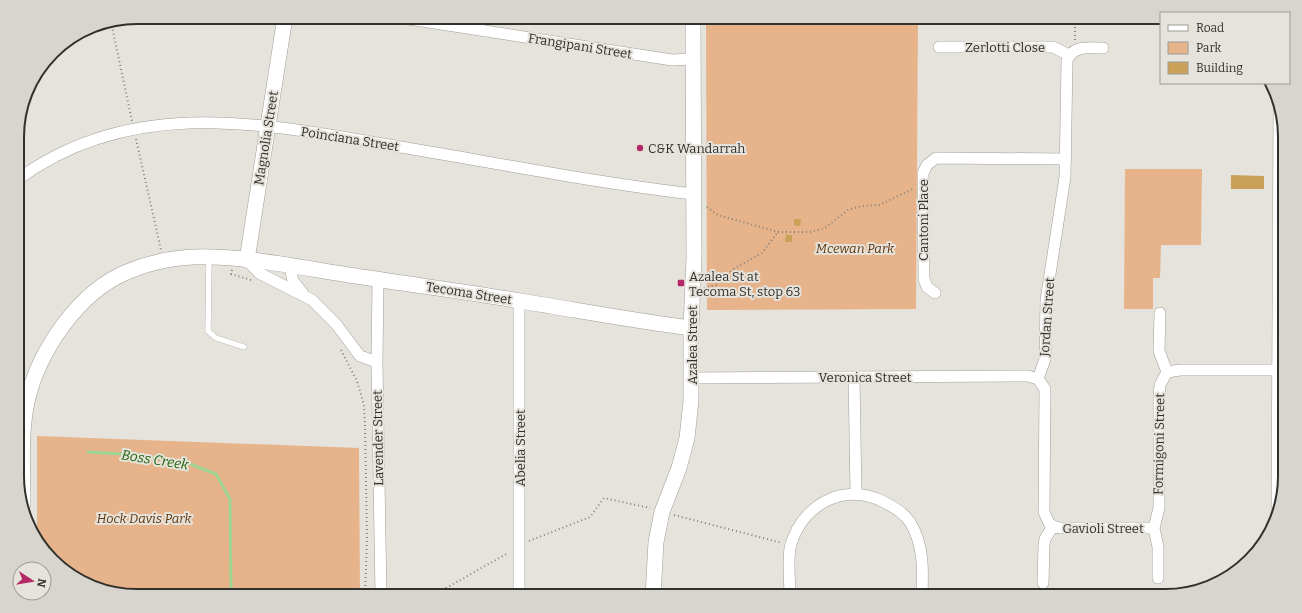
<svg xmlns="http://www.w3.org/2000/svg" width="1302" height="613" viewBox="0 0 1302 613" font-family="Bitter,serif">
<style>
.green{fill:#e6b38b}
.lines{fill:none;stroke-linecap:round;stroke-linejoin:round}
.stream{stroke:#a1d594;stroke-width:3}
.building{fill:#cba158}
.lane-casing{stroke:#9f9e96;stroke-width:6}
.street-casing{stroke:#9f9e96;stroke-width:12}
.secondary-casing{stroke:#9f9e96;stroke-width:16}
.path{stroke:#83837d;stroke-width:2;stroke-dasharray:1 3;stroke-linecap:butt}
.lane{stroke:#fff;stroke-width:5.5}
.street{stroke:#fff;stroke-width:11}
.secondary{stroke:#fff;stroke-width:15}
.poi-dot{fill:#b52a66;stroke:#e5e3db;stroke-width:1.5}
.labels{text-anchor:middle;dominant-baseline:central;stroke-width:4;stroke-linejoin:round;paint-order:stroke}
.street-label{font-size:13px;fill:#30302c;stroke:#e5e3db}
.poi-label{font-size:13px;fill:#30302c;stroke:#e5e3db;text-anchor:start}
.park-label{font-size:13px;font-style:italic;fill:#60360c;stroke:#e5e3db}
.water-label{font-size:14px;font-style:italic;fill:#22640b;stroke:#e5e3db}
.rim{fill:none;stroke:#30302c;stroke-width:2}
</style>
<rect width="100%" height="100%" fill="#e5e3db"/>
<path class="green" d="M706,17h212l-2,292 -209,1z
M1125,169h77l-1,76h-40l-1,33h-7v31h-29z
M37,436l322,12 1,148h-223l-46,-9 -49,-38 -5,-12z"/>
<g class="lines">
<path class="stream" d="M88,452l52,3 50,9 26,10 14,25 1,97"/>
</g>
<path class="building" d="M1231,175l33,1v13h-33z
M794,219h7l-1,7 -6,-1z
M786,235h6v7h-7z"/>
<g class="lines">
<defs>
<path id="lane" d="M209,258l-1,73 8,7 28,9"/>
<path id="street" d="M396,17l276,43 21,-1
M939,47h114l16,8
M17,180c119,-88 256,-54 390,-32 95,16 190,35 286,46
M247,260l12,13 53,27 24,24 24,32 17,6
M290,267l3,14 9,11
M378,280l-1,82 4,234
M935,293l-8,-6 -3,-8 -1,-106 4,-8 9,-7 130,1
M519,301v295
M1167,372l13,-2h98
M854,377l2,116
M692,378l336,-2 10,3
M1277,515l2,-405
M1053,526l7,2h94
M1158,578v-31l-4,-19 5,-20v-111l1,-12 7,-13 -8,-21 1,-38
M1043,583l1,-38 1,-6 8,-13 -4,-3 -5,-11 1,-123 -7,-10 7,-20 1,-59 19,-123 2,-116c5,-16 22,-13 36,-13
M790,596c0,-13 -3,-41 1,-52 13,-41 54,-62 93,-42 10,5 20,11 26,20 14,23 13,48 12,74"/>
<path id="secondary" d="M247,260l38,-243
M23,504c0,-33 -3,-69 4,-102 11,-50 51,-110 100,-130 26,-11 55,-16 83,-15 51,1 107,14 159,21 50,8 101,14 151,23 57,9 114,20 171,27
M653,596l3,-54 6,-30 17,-44 8,-30 4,-37v-73l3,-70 -1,-241"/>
</defs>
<use href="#lane" class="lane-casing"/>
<use href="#street" class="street-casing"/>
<use href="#secondary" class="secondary-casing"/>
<path class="path" d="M111,22l21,99
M1075,40v-23
M136,139l25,111
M707,207l11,8 60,17h32l15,-4 23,-18 13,-4 18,-1 34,-16
M232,270l-1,4 20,6
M704,288l12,-3 19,-17 27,-15 16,-21
M341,350l16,31 7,24 1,19 2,115 -2,57
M674,515l108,28
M529,541l61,-24 14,-19 46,10
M432,596l76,-43"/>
<use href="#lane" class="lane"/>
<use href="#street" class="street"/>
<use href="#secondary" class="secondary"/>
</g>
<g class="poi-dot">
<circle cx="640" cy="148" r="4"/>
<rect x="677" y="279" width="8" height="8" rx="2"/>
</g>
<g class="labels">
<g class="street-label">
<text transform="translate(580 46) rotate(9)">Frangipani Street</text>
<text x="1005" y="47">Zerlotti Close</text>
<text transform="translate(266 138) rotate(-81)">Magnolia Street</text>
<text transform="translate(350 139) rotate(9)">Poinciana Street</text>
<text transform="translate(923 220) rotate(-90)">Cantoni Place</text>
<text transform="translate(469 293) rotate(9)">Tecoma Street</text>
<text transform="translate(1047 317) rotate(-86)">Jordan Street</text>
<text transform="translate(692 345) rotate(-90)">Azalea Street</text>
<text x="865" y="377">Veronica Street</text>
<text transform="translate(378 438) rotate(-91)">Lavender Street</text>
<text transform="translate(1159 444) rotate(-89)">Formigoni Street</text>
<text transform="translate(520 448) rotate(-90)">Abelia Street</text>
<text x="1103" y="528">Gavioli Street</text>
</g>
<g class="poi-label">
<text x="648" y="148">C&amp;K Wandarrah</text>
<text x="689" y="276">Azalea St at<tspan x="689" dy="15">Tecoma St, stop 63</tspan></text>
</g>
<g class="park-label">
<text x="855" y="248">Mcewan Park</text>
<text x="144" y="518">Hock Davis Park</text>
</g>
<g class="water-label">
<text transform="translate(155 460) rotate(9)">Boss Creek</text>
</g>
</g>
<path d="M0 0H1302V613H0ZM137 24H1165A113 113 0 0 1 1278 137V476A113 113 0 0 1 1165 589H137A113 113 0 0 1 24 476V137A113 113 0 0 1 137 24Z" fill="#d7d5cd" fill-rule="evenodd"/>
<path class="rim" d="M137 24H1165A113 113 0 0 1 1278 137V476A113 113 0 0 1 1165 589H137A113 113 0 0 1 24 476V137A113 113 0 0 1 137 24Z"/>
<rect x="1160" y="12" width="130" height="72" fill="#e5e3db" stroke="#9d9b95"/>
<rect x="1168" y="25" width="20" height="6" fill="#ffffff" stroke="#9d9b95"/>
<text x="1196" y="32" font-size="12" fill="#30302c">Road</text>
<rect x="1168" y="42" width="20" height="12" fill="#e6b38b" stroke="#9d9b95"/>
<text x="1196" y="52" font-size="12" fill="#30302c">Park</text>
<rect x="1168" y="62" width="20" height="12" fill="#cba158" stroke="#9d9b95"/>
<text x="1196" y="72" font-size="12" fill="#30302c">Building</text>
<g transform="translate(32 581) rotate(102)"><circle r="19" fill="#e5e3db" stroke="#9d9b95"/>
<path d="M0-3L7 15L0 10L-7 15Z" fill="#b52a66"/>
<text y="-6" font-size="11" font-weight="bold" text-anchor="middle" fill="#30302c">N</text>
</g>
</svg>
